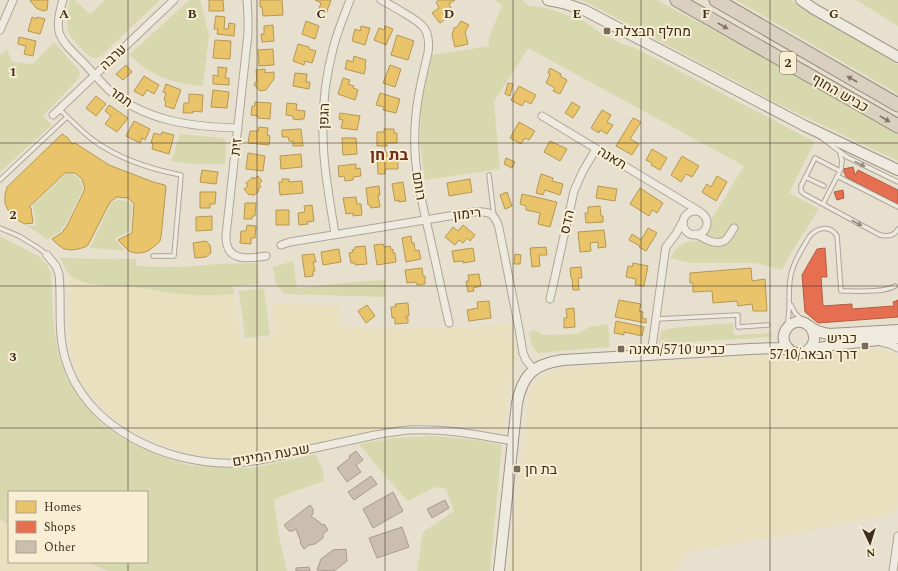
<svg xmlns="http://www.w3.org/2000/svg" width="898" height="571" viewBox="0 0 898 571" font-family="Spectral,Heebo,serif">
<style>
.farmland{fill:#e8e0be}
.green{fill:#d8d8af}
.homes{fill:#e9c46a;stroke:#b59753}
.shops{fill:#e76f51;stroke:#b45b41}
.building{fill:#ccbeae;stroke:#a89b8d}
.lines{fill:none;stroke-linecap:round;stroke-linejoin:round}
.lane-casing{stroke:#ada597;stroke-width:5.5}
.street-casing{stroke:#ada597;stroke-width:9}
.secondary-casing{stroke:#9d9486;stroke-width:12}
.highway-casing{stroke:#928a7e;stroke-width:15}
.lane{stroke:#efeae0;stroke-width:3.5}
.street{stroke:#efeae0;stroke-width:7}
.secondary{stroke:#efeae0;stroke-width:10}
.highway{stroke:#dad0bf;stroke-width:13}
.oneway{fill:#847666}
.oneway2{fill:#968c7e}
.grid{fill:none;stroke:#3d2d1d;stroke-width:1;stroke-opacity:0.55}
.poi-dot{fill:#796c5b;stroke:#f8eed4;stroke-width:1.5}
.labels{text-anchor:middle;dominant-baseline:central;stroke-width:4;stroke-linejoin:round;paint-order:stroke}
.shield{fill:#f8eed4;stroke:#756754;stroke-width:1}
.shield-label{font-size:13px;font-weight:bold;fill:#3d2d1d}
.poi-label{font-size:14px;fill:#3d2d1d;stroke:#f8eed4;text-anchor:start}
.street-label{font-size:14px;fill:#3d2d1d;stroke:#f8eed4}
.quarter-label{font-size:16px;font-weight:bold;fill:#6d2c19;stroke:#f8eed4}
.grid-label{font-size:13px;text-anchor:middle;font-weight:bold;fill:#3d2d1d;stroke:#f8eed4;stroke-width:4;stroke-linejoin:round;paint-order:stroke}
</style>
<rect width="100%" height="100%" fill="#e8e0ce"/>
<path class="farmland" d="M70,276l11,5 14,3 47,4 31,5 37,3 24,-2 7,47 34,-4 -3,-34 68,3 1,21 122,1 49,-5 5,33 -5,13 -9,63 -31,-6 -34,-2h-24l-157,32 -35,3 -33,-5 -26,-9 -35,-16 -20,-15 -21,-22 -11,-21 -6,-20 -1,-27z
M888,350l10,6v152l-3,5 -102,21 -104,17 -14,20h-167l19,-158 2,-22 9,-12 9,-6 14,-5 197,-13h19l13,3 10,1 23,-5 22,-3z
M0,521l9,6v35h72l22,9h-103z"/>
<path class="green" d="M70,0h5l15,14 15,-14h55l-59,56c-3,1 -4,2 -7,2 -7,-1 -19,-17 -24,-22 -6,-11 -2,-25 0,-36z
M189,0h11l9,35 -6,51c-20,-1 -39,-6 -57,-17 -6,-4 -11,-10 -17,-14z
M493,0h29l7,6 18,2 37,13 15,11 23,12 11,3 14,7 168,88 -26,51 30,16 -31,49 -6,12 -26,-7h-66l-20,-5c6,-11 15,-19 28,-17l46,-75 -216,-118 -34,54 6,67 -75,11 -5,-38 1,-40 11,-47 57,-9v-8l13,-33z
M582,0h75l167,90 74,44v27l-120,-57z
M736,0h55l20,14 87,50v30z
M856,0h42v26z
M54,42l24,27 2,4 -1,5 -36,38 9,9 -52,47v-117l7,-6 5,13 21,2z
M180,134l43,4 2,2 1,3 -1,21h-34l-20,-3z
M66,174c11,0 15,4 17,15l-18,37 -3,1 -1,4 -14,9 -6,-5 -14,-9 9,-1 -3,-18 -1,-1z
M118,200l10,1 4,4 -2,26 -15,8 10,12 -35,-3 21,-45z
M0,236l40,21 7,8 4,9 3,54 4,25 9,26 17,24 18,21 25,17 31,14 31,10 32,2 32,1 62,-14 8,16 1,11 -50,18 4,33 9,39h-179l-22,-9h61v-70h-138v33l-9,-6z
M60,258l76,1v7l46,1 35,-3 41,-1 1,21 -26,2 1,8c-20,2 -41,2 -61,-1 -10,-1 -20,-4 -31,-5 -19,-3 -56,0 -71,-12 -5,-4 -8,-13 -11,-18z
M293,261l4,27 56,-6 32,-2v17l-100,-3c-11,-10 -10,-13 -12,-27z
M264,288l6,47 -25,3 -6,-47z
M733,323l1,12 39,-2 -2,4 -112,7 2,-13 11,-3z
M608,324l2,23 -72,6c-7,-6 -8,-12 -9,-21l4,-2 4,1 6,4 35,-1 11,-7z
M434,436l43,4 25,5 -12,126h-73l6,-39 31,-21 -8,-22 -11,-2 -27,14 -23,-25 -26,-32 35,-6z"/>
<path class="homes" d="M31,0h17l-1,10 -4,1 -7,-3 -2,-3 -4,-4z
M209,0h14l1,11h-15z
M260,0h22l1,15 -20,1 -1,-9h-2z
M315,0h16l-5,14 -8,-2 3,-9z
M439,0h16l-6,4 2,4 -4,2 4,5 -11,8 -8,-10 7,-5 -3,-6z
M216,16l9,1 -1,12h4l1,-6 6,1 -1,12 -17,-2 1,-5h-4z
M32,17l4,2 1,-2 8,2 -5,15 -12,-3z
M306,21l13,5 -4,13 -13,-5z
M461,21l8,4 -4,7 3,12 -13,3 -3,-12 2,-7 3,-1z
M273,25l1,16 -12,1 -1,-8h3v-8z
M361,26l9,2 -5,17 -13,-4 3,-12 5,2z
M385,26l8,3 -7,16 -12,-5 5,-12 5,2z
M397,35l17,6 -6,19 -17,-5z
M19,37l17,4 -3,15 -9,-2 2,-8 -8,-2z
M215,40l16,1 -1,18 -17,-1z
M298,44l11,3v2l7,2 -4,12 -7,-2 -1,4 -11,-4z
M273,49l1,16 -15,1 -1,-16z
M354,56l12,4 -1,5 1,1 -2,8 -19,-5 2,-9 6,2z
M126,65l6,7 -9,8 -7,-6z
M390,65l11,4 -6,18 -12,-4z
M218,67l9,1 -2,10h4v7l-16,-1v-9l5,1z
M550,68l11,6 -1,2 7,4 -7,14 -7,-3 2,-3 -9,-5 4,-9 -2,-1z
M265,69v4l9,-1v7l-8,11 -6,1 -6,-6 3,-5 -1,-10z
M295,73l12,1 -1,8h4l-1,7 -16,-3z
M144,76l15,9 -5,9 -7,-4 -4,6 -9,-5z
M343,78l7,2 -2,4 6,2 -1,2 5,2 -3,10 -17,-6z
M508,83l5,1 -3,12 -5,-2z
M166,84l15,6 -7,19 -9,-3 1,-5 -2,-1 2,-7 -3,-1z
M519,86l17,9 -5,9 -6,-3 -3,5 -11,-6z
M213,90l16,2 -2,16 -16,-1z
M380,93l20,6 -4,14 -13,-3 1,-3 -8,-2z
M189,94l14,1 -1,17 -9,-1v2h-10l1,-10h5z
M96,96l10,8 -10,12 -10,-8z
M255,102l16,1 -1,16 -12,-1v-2l-7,-1 1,-9h3z
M572,102l8,5 -7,11 -8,-5z
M287,103l10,1 -1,6 9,1 -1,8h-4v1l-7,-1v-3l-7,-1z
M109,105l19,13 -11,14 -12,-8 6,-8 -6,-5z
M602,110l9,5 -4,7 6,3 -6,9 -7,-4 -1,3 -8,-5z
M340,113l20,3 -3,14 -16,-2 2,-8 -4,-1z
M633,118l8,4 -11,17 9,5 -7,11 -16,-9z
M134,121l16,8 -5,11 -3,-2 -2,5 -14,-7z
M519,122l16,9 -6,9 -4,-2 -4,6 -11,-6z
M259,127l9,1 -1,7 3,1 -1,9 -21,-2 2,-12h8z
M301,129l2,17h-10v-5h-4l-1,-4h-6v-7z
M384,129h10v4h3v10h-10v3h-10v-14h7z
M162,132l12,3 -5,19 -17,-5 1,-6h-2l3,-10 7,2z
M62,134l6,4 4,6 3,-1 34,22 44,17 12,3 1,2 -5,50 -1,4 -4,4 -8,6 -7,2h-6l-6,-2 -11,-11 14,-7 2,-29 -6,-6 -11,-1 -7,5 -22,43 -3,2 -7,2 -6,1 -8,-1 -7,-5 -5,-5 11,-7 1,-3 2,-1 19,-39 -3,-10 -7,-6h-10l-36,34 2,1 2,15 -8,1 -6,-3 -8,-7 -3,-4 -3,-7v-8l2,-8z
M342,138h14l1,16 -14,1z
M550,141l17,8 -7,12 -16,-9z
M652,149l15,9 -7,12 -9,-5 1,-2 -6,-3z
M387,152v5l11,-1v13h-13v5h-7l-1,-21z
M248,153l17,3 -2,15 -17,-2z
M301,154l1,13 -21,2 -1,-13z
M682,156l17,10 -7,11 -6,-3 -5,8 -10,-7z
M506,158l9,4 -3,6 -8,-4z
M356,164v5l4,-1 1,8 -8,1v3l-8,1 -1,-5 -5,1 -1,-11z
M202,170l16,2 -2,12 -16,-2z
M541,174l12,4 -1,3 11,3 -3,11 -15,-5 -2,5 -7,-2z
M258,176l4,5 -3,3 2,3 -3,2 1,2 -6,5 -1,-2 -3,1 -5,-6 4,-3 -2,-3 7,-6 1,2z
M717,176l10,6 -11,19 -14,-9 5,-8 4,3z
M282,179h7v3l13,-1 1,12 -23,2 -1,-13h3z
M470,179l2,13 -23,4 -2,-13z
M403,182l3,19 -7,1v-2l-4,1 -3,-17z
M379,186l1,9h-2l2,12 -9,1 -1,-3h-2l-2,-17z
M598,186l19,3 -2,12 -19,-3z
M640,188l23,15 -6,10 -5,-3 -3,6 -19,-12z
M200,192h16l-1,12h-5v4h-10z
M507,192l5,14 -7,3 -5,-14z
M522,194l35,8 -7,25 -12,-3 2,-11 -14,-3v-4l-6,-2z
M356,197l1,7h4l1,11 -9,1v-3l-7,1 -3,-16z
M245,203h11l-1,13h-3v3h-8z
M312,205l2,16 -7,1 1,2 -9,1 -1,-12 7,-1 -1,-6z
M600,206l1,10h2v6l-17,1 -1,-10h3v-6z
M276,210h13v15h-13z
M212,216v14l-16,1v-14z
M247,225l9,1 -1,12h-4v6l-11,-1 1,-12h5z
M463,225l12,10 -5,6 -3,-3 -4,5 -4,-3 -4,5 -10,-8 8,-10 5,4z
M648,228l9,5 -11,18 -7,-4 1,-1 -11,-6 3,-6 9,6z
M604,230l2,17 -8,1v-6l-8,1 1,8 -11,1 -2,-20z
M411,236l1,7h2l1,8 4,-1 2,9 -15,3 -4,-24z
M206,241l4,4 1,8 -5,4 -11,1 -2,-15z
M383,244l1,3 6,-1 1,4 2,-1v4h2l1,9 -19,3 -3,-20z
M365,246l2,18 -12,1v-2h-4l-2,-10 4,-1 -1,-2 3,-1v-2z
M546,247l1,8h-8l1,11 -8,1 -2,-19z
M473,248l2,13 -12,2v-2l-9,1 -2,-11z
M339,249l2,13 -18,3 -2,-13z
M314,254l2,8h-3l2,9h-2v5l-8,1 -3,-22z
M515,254l6,1 -1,9h-6z
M633,263l15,3 -4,20 -9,-1 1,-6 -10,-2 2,-11 4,1z
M581,267l1,11h-4l1,12h-6l-1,-12h-1l-1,-10z
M422,268l1,8h2v8l-8,1 -1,-3 -9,1 -2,-13z
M751,268l1,13 13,-2 2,32h-14l-1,-7 -14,2 -1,-5 -24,2 -1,-12 -19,1v-9h-3v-10z
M479,274l2,12 -8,2 1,3 -6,1 -2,-11h3l-1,-6z
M619,300l22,4 -2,7 4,1 -1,6 4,1v4l-31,-6z
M489,301l2,17 -22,3 -2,-11 11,-2 -1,-6z
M408,303l1,13h-3v2h2v5l-13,1v-6h-3l-1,-11h5l-1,-3z
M367,305l8,11 -9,7 -8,-12z
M574,308l1,19 -11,1v-10h3l-1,-9z
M616,321l28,6 -2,9 -18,-4v3l-10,-2z"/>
<path class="shops" d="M853,167l2,8 3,-5 40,20v14l-52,-27 -3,-8z
M843,190l1,8 -7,2 -3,-8z
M825,248l2,29h-6l2,29 29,-2v5l42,-3 -1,-4 5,-2v17l-80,6 -13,-11 -3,-37 15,-26z"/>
<path class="building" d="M356,451l7,9 -7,5 5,7 -14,10 -10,-14 13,-10 -1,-2z
M371,476l6,8 -23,16 -6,-8z
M393,492l10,19 -30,17 -10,-19z
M445,500l4,8 -17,10 -5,-9z
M310,505l3,4v5l-2,2 12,9 1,-1 4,6 -5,4v4l-8,6 -6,1 -5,4 -4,-6 1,-1 -5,-13 -3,2h-4l-5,-6z
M402,527l7,20 -32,11 -8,-20z
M346,549l1,12 -13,10 -17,-1 4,-11 12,-9z
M309,567l1,4h-14v-3z"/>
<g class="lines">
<defs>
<path id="lane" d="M59,109c11,10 22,22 34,31 26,19 57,29 88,35l-7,81h-21
M822,138l25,19 51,25
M840,171l-25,-13 -14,28v5l3,3 76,41c8,2 14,1 18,-6
M489,175l5,41
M837,176l61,31
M805,177l19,9
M0,180l67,-63
M823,204l18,-35 1,-8 -2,-8
M0,228l19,8 21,13 7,6
M791,305l4,8 6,6
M657,319l81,-4v12l30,-2
M787,325c4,-15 1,-30 3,-45 2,-16 11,-29 19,-43 7,-9 21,-13 28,-1l4,55c15,0 42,2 54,-5"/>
<path id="street" d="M63,0c-11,35 -3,39 21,63 8,9 16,18 25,27 36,31 83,37 129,38
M247,0l1,17v17l-22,201c0,4 0,7 1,10 4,17 26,13 39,11
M381,0c8,4 15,8 23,13 19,11 27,16 24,40 -6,25 -12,49 -13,75 -2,36 6,71 14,105 7,30 13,60 20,90
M0,30l13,-30
M53,115l121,-115
M542,116l157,95
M683 223a12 12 0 1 1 24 0a12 12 0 1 1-24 0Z
M335,234c-4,-26 -9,-52 -11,-78 -3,-36 0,-73 9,-107 4,-17 11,-33 17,-49
M696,234c8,4 19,12 28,7 4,-2 7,-9 10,-13
M281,245l9,-3 184,-30c15,-1 21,1 25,16l20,101 4,24 3,7 8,10
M47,255l9,11 3,8c3,28 -2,56 6,84 19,70 103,108 171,105 19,-1 38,-6 56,-10 28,-6 56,-12 83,-18 12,-2 23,-4 34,-5 35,-2 70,5 104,11
M550,299l24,-108 9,-20 13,-22
M881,342l9,2 8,4
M651,355l14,-103 1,-5 10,-13 7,-13
M893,571l5,-35"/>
<path id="secondary" d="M548,0l15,3 21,7 221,116 93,44
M801,0l13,9 84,48
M811,328c12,18 -13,35 -24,19 -9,-11 1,-27 15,-25 4,1 7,4 10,6 5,4 11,5 17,6l69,-4
M807,351l25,-6 66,-7
M499,571l18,-168c6,-29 17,-39 46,-43l187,-11 31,-1 10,3"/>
<path id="highway" d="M677,0l221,126
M716,0l182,105"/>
</defs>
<use href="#lane" class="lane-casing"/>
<use href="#street" class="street-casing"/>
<use href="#secondary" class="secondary-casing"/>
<use href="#highway" class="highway-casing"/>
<use href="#lane" class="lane"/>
<use href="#street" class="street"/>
<use href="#secondary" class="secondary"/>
<use href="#highway" class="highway"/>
</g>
<defs><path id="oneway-solid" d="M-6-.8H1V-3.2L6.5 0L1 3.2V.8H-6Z"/></defs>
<g class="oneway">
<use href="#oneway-solid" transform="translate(723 26) rotate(30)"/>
<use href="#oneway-solid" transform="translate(852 79) rotate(-150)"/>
<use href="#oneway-solid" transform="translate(885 119) rotate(30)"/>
</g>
<g class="oneway2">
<use href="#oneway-solid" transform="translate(860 164) rotate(26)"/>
<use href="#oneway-solid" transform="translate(857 223) rotate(28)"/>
</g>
<path class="grid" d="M128,0v492M257,0v571M385,0v571M513,0v571M641,0v571M770,0v571M0,143h898M0,286h898M0,428h898M128,562v9"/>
<g class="poi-dot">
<rect x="603" y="27" width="8" height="8" rx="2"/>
<rect x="861" y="342" width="8" height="8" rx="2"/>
<rect x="617" y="345" width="8" height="8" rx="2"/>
<rect x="513" y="465" width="8" height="8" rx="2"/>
</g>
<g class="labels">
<rect class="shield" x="780" y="52" width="16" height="22" rx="3"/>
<g class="shield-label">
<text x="788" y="63">2</text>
</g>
<g class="poi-label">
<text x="615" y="31">מחלף חבצלת</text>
<text x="857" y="338" text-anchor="end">כביש<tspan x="857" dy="16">5710/דרך הבאר</tspan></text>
<text x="629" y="349">כביש 5710/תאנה</text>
<text x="525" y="469">בת חן</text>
</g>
<g class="street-label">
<text transform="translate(113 57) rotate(-43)">ערבה</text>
<text transform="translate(840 93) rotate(30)">כביש החוף</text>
<text transform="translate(121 97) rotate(35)">תמר</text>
<text transform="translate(324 116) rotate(-88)">הגפן</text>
<text transform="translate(236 147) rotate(-84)">זית</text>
<text transform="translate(612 158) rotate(31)">תאנה</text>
<text transform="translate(419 186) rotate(81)">רותם</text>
<text transform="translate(467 214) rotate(-6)">רימון</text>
<text transform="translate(567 222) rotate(-77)">הדס</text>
<text transform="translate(271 455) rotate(-10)">שבעת המינים</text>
</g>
<g class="quarter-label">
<text x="389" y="155">בת חן</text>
</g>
</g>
<g class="grid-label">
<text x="64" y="18">A</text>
<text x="192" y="18">B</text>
<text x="321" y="18">C</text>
<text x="449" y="18">D</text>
<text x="577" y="18">E</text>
<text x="706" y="18">F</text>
<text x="834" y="18">G</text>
<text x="13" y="76">1</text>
<text x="13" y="219">2</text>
<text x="13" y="361">3</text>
</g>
<rect x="8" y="491" width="140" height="72" fill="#f8eed4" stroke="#ada18b"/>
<rect x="16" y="501" width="20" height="12" fill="#e9c46a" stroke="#ada18b"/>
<text x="44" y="511" font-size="12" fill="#3d2d1d">Homes</text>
<rect x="16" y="521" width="20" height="12" fill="#e76f51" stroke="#ada18b"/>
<text x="44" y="531" font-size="12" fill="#3d2d1d">Shops</text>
<rect x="16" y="541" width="20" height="12" fill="#ccbeae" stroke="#ada18b"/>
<text x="44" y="551" font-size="12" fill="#3d2d1d">Other</text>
<g transform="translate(870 543) rotate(176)" stroke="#f8eed4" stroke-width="3" paint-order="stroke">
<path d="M0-3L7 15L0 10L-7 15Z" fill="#3d2d1d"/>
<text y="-6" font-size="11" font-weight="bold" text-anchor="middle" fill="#3d2d1d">N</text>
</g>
</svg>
